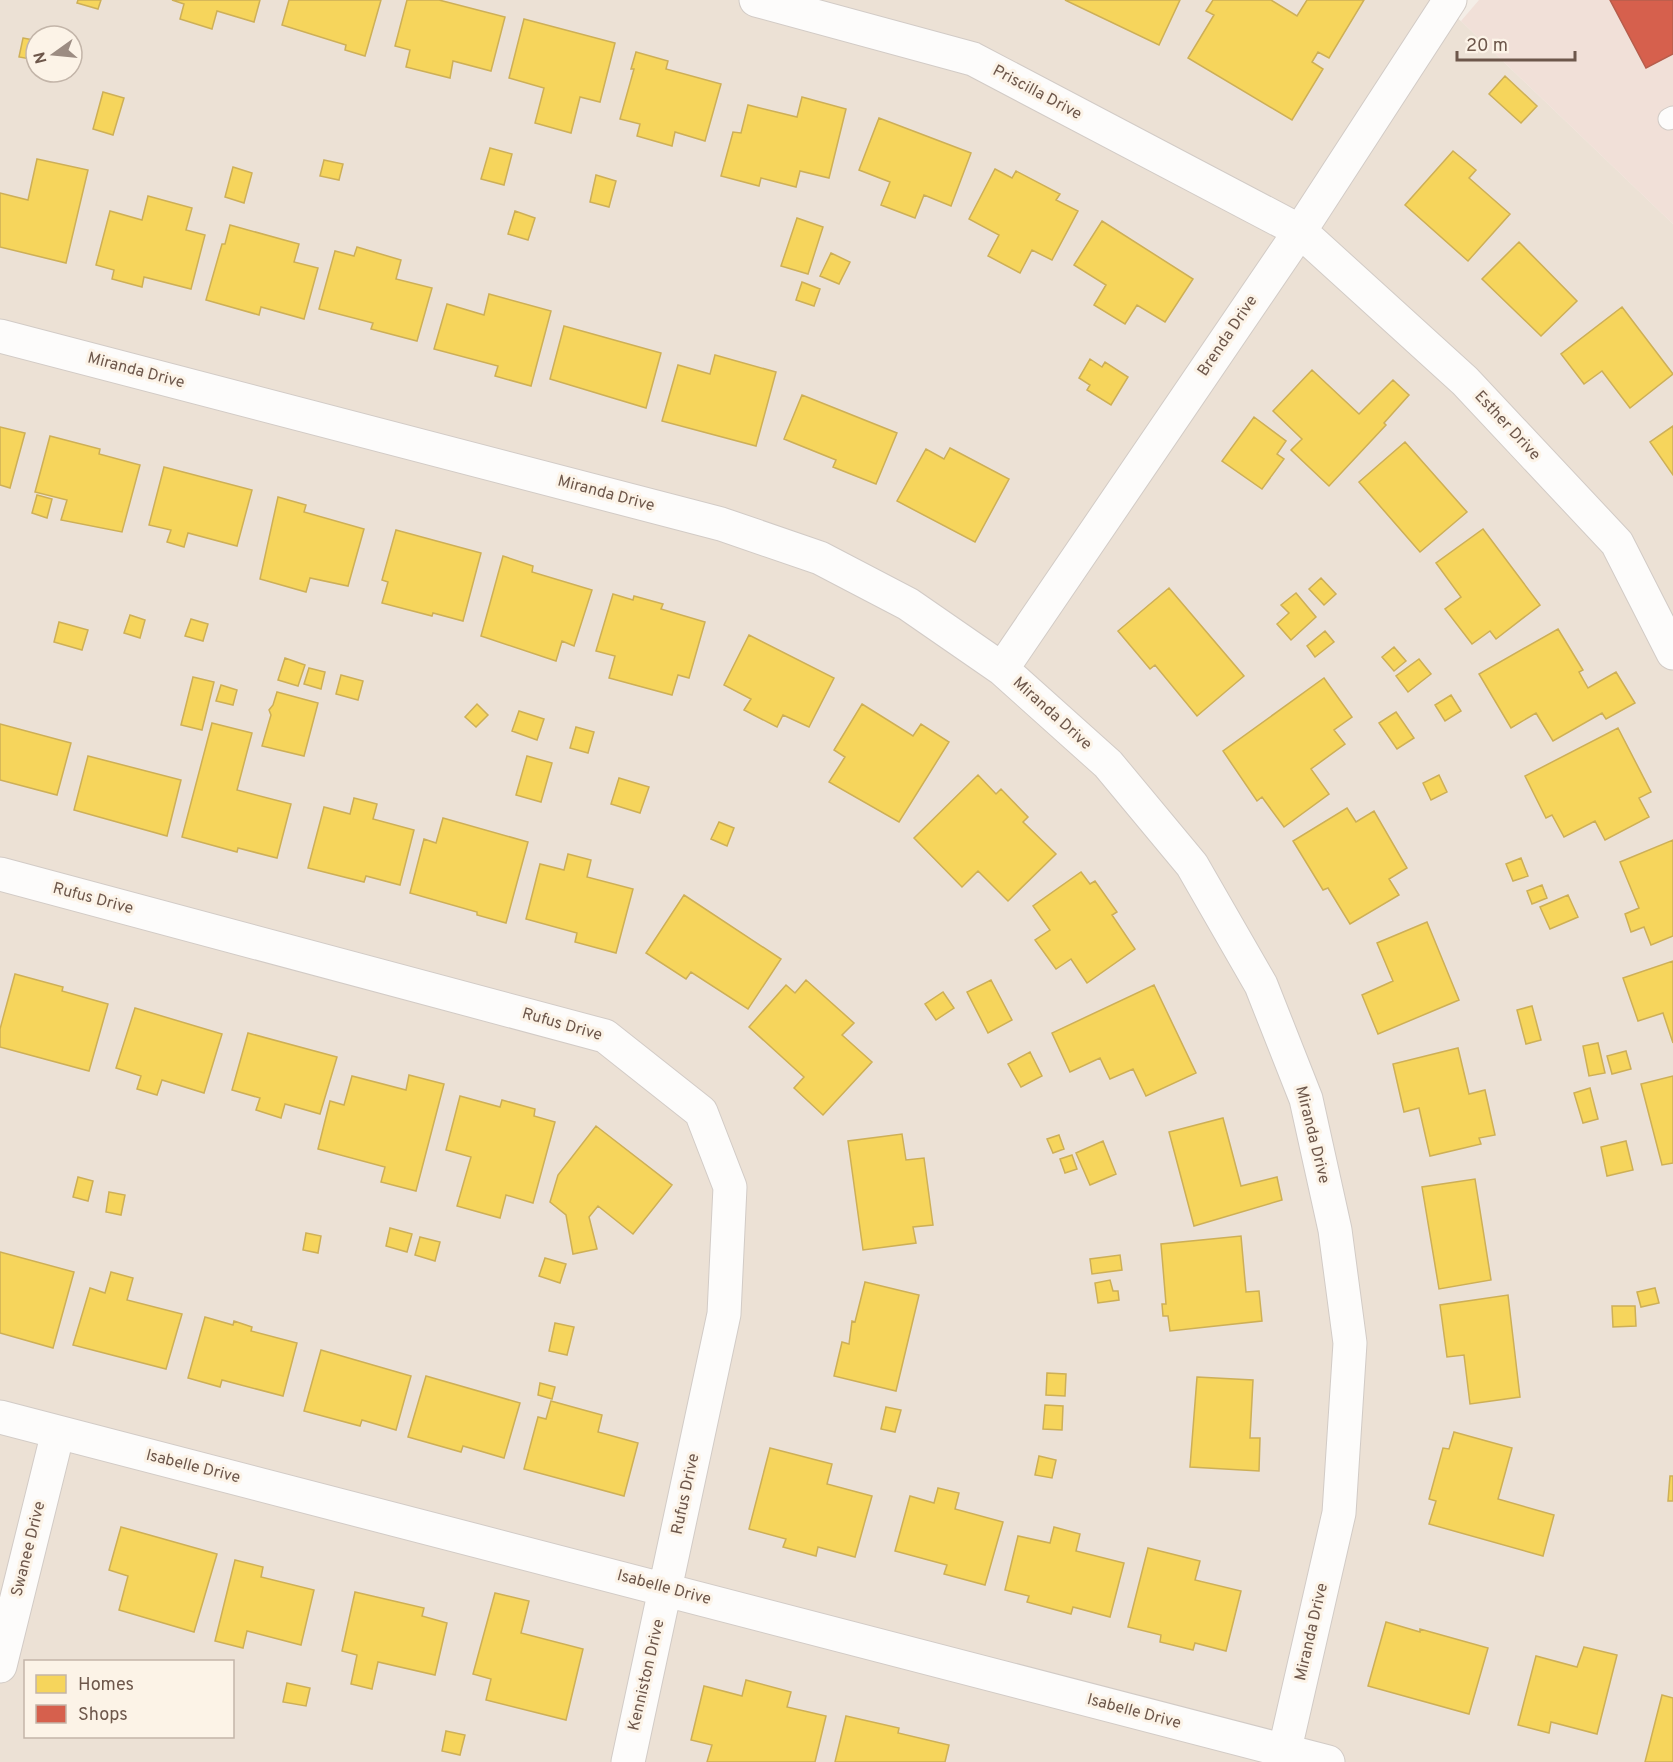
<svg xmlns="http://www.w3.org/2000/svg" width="1673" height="1762" viewBox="0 0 1673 1762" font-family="Overpass,sans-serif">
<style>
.residential{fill:#ece1d5;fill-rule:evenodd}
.commercial{fill:#f1e0d8}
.homes{fill:#f6d55c;stroke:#cdaf57;stroke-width:1.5}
.shops{fill:#d6604d;stroke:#b65d4c;stroke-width:1.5}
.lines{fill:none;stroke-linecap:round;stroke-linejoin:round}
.lane-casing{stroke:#d2cbc6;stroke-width:23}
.street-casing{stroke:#d2cbc6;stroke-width:35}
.lane{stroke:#fdfcfb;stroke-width:21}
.street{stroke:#fdfcfb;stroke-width:33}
.labels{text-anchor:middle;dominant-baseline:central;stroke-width:6;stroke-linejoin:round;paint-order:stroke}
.street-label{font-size:16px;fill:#6d574b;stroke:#fcf3e7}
</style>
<rect width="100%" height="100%" fill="#f4eee7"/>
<path class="residential" d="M0,0h1450l-7,8 18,13 212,203v1538h-1673zM36,36h36v36h-36zM26,1662h206v74h-206z"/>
<path class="commercial" d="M1479,0h194v224l-212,-203z"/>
<path class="homes" d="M78,0h23l-3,9 -21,-6z
M172,0h88l-6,22 -37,-11 -5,18 -32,-10 4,-15z
M289,0h92l-16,56 -20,-6 1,-5 -64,-20z
M407,0h32l66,17 -14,54 -38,-10 -3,17 -44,-11 4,-17 -15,-4z
M1065,0h115l-21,45z
M1213,0h58l26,16 10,-16h57l-35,58 -11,-6 -6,10 11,7 -31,51 -104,-62 26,-43 -8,-4z
M524,19l91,24 -15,59 -20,-5 -9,36 -36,-10 9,-35 -35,-10z
M23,38l11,2 -4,19 -11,-2z
M636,52l32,9 -2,8 55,15 -16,57 -30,-9 -3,14 -35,-10 3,-12 -20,-5 14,-50h-3z
M1505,76l32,30 -16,17 -32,-29z
M103,92l21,6 -11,37 -20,-6z
M802,97l44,12 -17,69 -29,-7 -4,16 -35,-9 -2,8 -38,-10 12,-44 8,1 7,-28 49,12z
M879,118l92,35 -20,53 -27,-11 -9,23 -34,-13 9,-23 -31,-12z
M490,148l22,6 -8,31 -23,-6z
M1453,151l23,19 -7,8 41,36 -42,47 -63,-56z
M37,159l51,11 -22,93 -66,-16v-54l28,7z
M324,160l19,4 -4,16 -19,-4z
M233,167l19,6 -8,30 -19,-6z
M995,169l17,9 4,-7 44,23 -4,6 22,11 -26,49 -20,-10 -12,23 -32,-17 11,-21 -30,-16z
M596,175l20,6 -7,26 -19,-5z
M148,196l44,12 -6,22 19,5 -14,54 -47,-12 -2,10 -30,-8 2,-9 -18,-5 14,-54 32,9z
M515,211l20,7 -7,22 -20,-6z
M797,218l26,9 -15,47 -27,-8z
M1102,221l91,58 -28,43 -28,-17 -12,19 -31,-19 12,-20 -32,-20z
M230,225l69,19 -5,18 24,6 -14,51 -43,-12 -2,8 -53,-15 16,-56h3z
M1519,242l58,59 -36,35 -59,-57z
M357,247l44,13 -5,19 36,9 -15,53 -46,-12 2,-6 -54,-14 16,-58 19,5z
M831,253l19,9 -11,22 -19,-8z
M802,282l18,7 -6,17 -18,-6z
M489,294l62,17 -20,75 -36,-10 3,-10 -64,-17 13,-45 37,11z
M1622,307l51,67 -43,34 -28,-37 -18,13 -23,-30z
M564,326l97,27 -15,55 -96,-29z
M715,355l61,17 -20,74 -94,-25 16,-56 32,9z
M1090,359l12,8 3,-5 23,15 -17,28 -24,-15 3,-5 -11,-7z
M1312,370l47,44 34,-34 16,15 -25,28 2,2 -57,61 -38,-36 11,-11 -29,-28z
M802,395l95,38 -21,51 -43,-17 3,-7 -52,-21z
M1254,417l32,24 -9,13 7,5 -22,30 -40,-28z
M1673,426v49l-23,-33z
M0,427l25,6 -15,55 -10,-3z
M50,436l50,13 -1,5 41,11 -18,67 -61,-12 6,-20 -32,-8z
M1405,442l62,70 -47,40 -61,-70z
M950,448l59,31 -34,63 -78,-41 29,-52 18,10z
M164,467l88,23 -15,56 -49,-13 -4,14 -17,-5 4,-12 -22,-5z
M37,495l15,4 -5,19 -15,-5z
M278,497l28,8 -2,7 60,17 -16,57 -38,-8 -4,14 -46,-13z
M1483,529l57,76 -44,34 -6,-8 -18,13 -27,-35 16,-12 -25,-34z
M396,530l85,23 -18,68 -30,-8 -1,3 -50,-13 6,-21 -6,-2z
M503,556l30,10 -1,6 60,18 -18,56 -12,-5 -6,20 -75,-25z
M1321,578l15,16 -12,11 -15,-16z
M1169,588l75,88 -47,40 -42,-51 -5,4 -32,-38z
M1296,593l20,24 -25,23 -14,-16 12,-11 -8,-8z
M613,594l20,6 1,-4 29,8 -2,5 44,13 -16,56 -11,-3 -6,20 -63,-17 6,-22 -19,-5z
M130,615l15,5 -5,18 -16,-5z
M191,619l17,5 -5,17 -18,-5z
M59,622l29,8 -6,20 -28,-8z
M1558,629l25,41 -4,2 9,16 28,-16 19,31 -29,16 -4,-6 -49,28 -17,-28 -25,15 -32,-54z
M1325,631l9,11 -19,15 -8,-11z
M749,635l85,43 -25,49 -26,-12 -6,12 -33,-17 7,-11 -27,-14z
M1394,647l12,14 -12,10 -12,-14z
M285,658l20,7 -7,21 -20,-6z
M1419,659l12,15 -23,18 -12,-16z
M309,668l16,4 -4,17 -17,-5z
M341,675l22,6 -5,19 -22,-6z
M193,677l21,5 -12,48 -21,-5z
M1324,678l28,39 -18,13 11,14 -34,25 18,25 -45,33 -22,-30 -5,4 -34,-50z
M221,685l16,5 -4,15 -17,-4z
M277,692l41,11 -14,53 -42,-10 9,-31 -2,-5 4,-5z
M1451,695l10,16 -16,10 -10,-16z
M477,704l11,11 -12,12 -11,-10z
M862,704l51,32 8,-12 28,18 -50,80 -70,-40 16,-25 -11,-7z
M519,711l25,8 -7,21 -25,-9z
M1396,712l18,26 -17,11 -18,-26z
M212,723l40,10 -15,57 54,14 -14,54 -39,-10 -1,4 -55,-15z
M0,724l71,19 -14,52 -57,-15z
M576,727l18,5 -6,21 -18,-5z
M1618,728l33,64 -12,6 10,19 -44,23 -10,-19 -31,16 -12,-22 -6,3 -21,-42z
M88,756l93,24 -14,56 -93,-26z
M527,756l25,7 -11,39 -25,-7z
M978,775l18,19 5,-5 27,28 -5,5 33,32 -48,47 -30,-30 -16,16 -48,-49z
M1439,775l8,17 -16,8 -8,-17z
M619,778l30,9 -9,26 -29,-9z
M354,798l23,6 -4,15 41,11 -14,55 -34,-9 -2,6 -56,-14 16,-61 26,7z
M1347,808l9,14 18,-11 33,57 -18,11 10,16 -49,29 -22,-36 -5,2 -30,-49z
M443,818l85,24 -22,81 -29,-8v-3l-67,-19 14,-54 12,4z
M719,822l15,6 -7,18 -16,-7z
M1673,840v96l-22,9 -7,-18 -13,5 -6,-18 14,-6 -19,-46z
M568,854l23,6 -4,17 46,12 -17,64 -41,-11 2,-9 -51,-14 14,-55 24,6z
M1521,858l7,18 -15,5 -7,-17z
M1081,872l9,12 5,-3 22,31 -5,3 23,34 -48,34 -16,-24 -15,10 -21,-29 15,-10 -17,-24z
M1542,885l5,13 -15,6 -5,-13z
M684,895l97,64 -33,50 -57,-37 -5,7 -40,-26z
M1568,895l10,22 -28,12 -10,-22z
M1427,922l32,78 -81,34 -16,-39 31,-14 -16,-38z
M1673,961v82l-10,-30 -25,8 -15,-43z
M15,974l48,13 -1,4 46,13 -19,67 -89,-24v-18z
M806,980l48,43 -12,12 30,27 -49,53 -29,-27 10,-11 -55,-50 37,-42 9,8z
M991,980l21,40 -24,13 -21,-41z
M1154,985l42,88 -50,23 -13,-27 -23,10 -10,-21 -30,14 -18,-39z
M943,992l11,16 -18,12 -11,-16z
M1532,1006l9,34 -15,4 -9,-34z
M135,1008l87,26 -18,59 -42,-13 -5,15 -20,-6 4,-13 -25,-8z
M248,1033l89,24 -17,57 -35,-10 -4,14 -25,-8 4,-12 -28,-8z
M1598,1043l7,30 -16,3 -6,-30z
M1458,1048l11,46 16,-4 10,45 -16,3 2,6 -51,12 -11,-48 -15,4 -11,-48z
M1626,1051l5,18 -19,5 -5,-18z
M1030,1052l12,24 -21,11 -13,-23z
M409,1075l35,9 -28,107 -35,-9 4,-15 -67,-18 12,-48 14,4 8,-29 54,14z
M1673,1076v87l-11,2 -21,-81z
M1590,1088l8,31 -15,4 -9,-30z
M460,1096l40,11 2,-7 33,9 -1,7 21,6 -22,81 -27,-8 -6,23 -43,-12 14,-49 -25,-7z
M1223,1118l18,68 36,-9 5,23 -88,26 -25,-94z
M596,1126l76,59 -39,49 -35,-28 -9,11 8,32 -24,5 -7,-39 -16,-13 8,-27z
M902,1134l4,26 18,-2 9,67 -20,2 3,16 -53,7 -15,-109z
M1059,1135l5,14 -11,4 -6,-14z
M1103,1141l13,33 -26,11 -14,-32z
M1626,1141l7,29 -26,6 -6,-29z
M1072,1155l5,14 -12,4 -5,-14z
M78,1177l15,4 -5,20 -15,-4z
M1475,1179l16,101 -52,9 -17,-102z
M109,1192l16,3 -4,20 -15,-3z
M390,1228l22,6 -5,18 -21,-6z
M306,1233l15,3 -3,17 -15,-3z
M1241,1236l5,56 13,-1 3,30 -92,10 -2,-15h-5l-1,-12h4l-5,-60z
M420,1237l20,5 -5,19 -20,-6z
M0,1252l74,20 -21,76 -53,-15z
M1120,1255l2,15 -30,4 -2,-15z
M545,1258l21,6 -6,19 -21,-7z
M111,1272l22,6 -6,22 55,14 -16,55 -93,-24 17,-57 15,5z
M1110,1280l3,11h5l1,9 -21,3 -3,-20z
M865,1282l54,13 -23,96 -62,-15 8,-34 7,2 3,-23 3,1z
M1655,1288l4,15 -18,4 -4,-15z
M1508,1295l12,102 -50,7 -6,-49 -17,2 -7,-52z
M1612,1306h23l1,20 -23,1z
M205,1317l28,8 1,-4 18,6 -1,4 46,12 -14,53 -61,-16 -2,7 -32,-9z
M555,1323l19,4 -7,28 -18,-4z
M321,1350l90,26 -15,54 -34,-10 -2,6 -56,-15z
M1047,1373l19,1 -1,22 -19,-1z
M426,1376l94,27 -16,55 -41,-12 -2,6 -53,-15z
M1197,1377l56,3 -3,58h10l-1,33 -69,-4z
M540,1383l15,4 -3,12 -14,-4z
M551,1401l51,14 -4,17 40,11 -14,53 -100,-27 14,-52 8,2z
M1045,1405l18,1 -1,24 -19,-1z
M886,1407l15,3 -6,22 -14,-3z
M1454,1432l58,16 -14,51 56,16 -11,41 -114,-32 7,-23 -7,-2 14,-51 6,1z
M770,1448l62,16 -5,20 45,12 -17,61 -37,-10 -2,9 -33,-9 3,-8 -37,-10z
M1039,1456l17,4 -4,18 -17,-3z
M1670,1476h3v25h-5z
M938,1488l21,5 -4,16 48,13 -18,63 -41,-11 3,-9 -52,-14 15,-55 24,7z
M121,1527l96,27 -23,78 -75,-22 9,-34 -19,-6z
M1054,1527l26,7 -4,17 48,12 -14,54 -37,-10 -2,7 -44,-12 2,-6 -24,-6 13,-54 32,7z
M1148,1548l52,13 -5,19 46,11 -15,60 -31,-8 -2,7 -33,-8 1,-7 -33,-8z
M235,1560l28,7 -2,10 53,13 -13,55 -54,-14 -4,17 -28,-7z
M355,1592l69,16 -2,8 25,7 -12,52 -57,-13 -6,27 -21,-5 6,-29 -15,-4z
M495,1593l34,8 -8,32 62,16 -17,71 -80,-20 5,-21 -18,-5z
M1386,1622l34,10v-3l68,19 -19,66 -101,-28z
M1584,1647l33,8 -20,79 -46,-12 -2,11 -31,-8 18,-69 41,11z
M746,1680l45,12 -4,15 39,9 -11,46h-108l5,-17 -21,-5 13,-54 38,10z
M287,1683l23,5 -4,18 -23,-4z
M1662,1695l11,3v64h-28z
M846,1716l53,12 -1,5 51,12 -4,17h-110z
M446,1731l19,4 -5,20 -18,-4z"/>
<path class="shops" d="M1610,0h63v54l-27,14z"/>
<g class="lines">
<defs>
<path id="lane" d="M1669,119l4,-2"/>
<path id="street" d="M756,0l217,59 327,172 165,150 152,162 56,110
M0,336l721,188 99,34 88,46 94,65 106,95 84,101 69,120 45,114 29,131 15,113 -11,170 -57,249
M1002,669l298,-438 150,-231
M0,874l605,162 96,76 29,75 -6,127 -96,448
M0,1417l1328,345
M0,1666l58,-234"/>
</defs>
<use href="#lane" class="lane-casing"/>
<use href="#street" class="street-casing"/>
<use href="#lane" class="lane"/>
<use href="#street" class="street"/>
</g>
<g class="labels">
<g class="street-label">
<text transform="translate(1037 93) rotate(28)">Priscilla Drive</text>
<text transform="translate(1228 336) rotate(-56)">Brenda Drive</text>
<text transform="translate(136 371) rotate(15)">Miranda Drive</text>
<text transform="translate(1507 426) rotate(47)">Esther Drive</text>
<text transform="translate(606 494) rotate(15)">Miranda Drive</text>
<text transform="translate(1052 714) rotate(42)">Miranda Drive</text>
<text transform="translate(93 899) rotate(15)">Rufus Drive</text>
<text transform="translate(562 1025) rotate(16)">Rufus Drive</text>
<text transform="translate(1312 1135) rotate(76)">Miranda Drive</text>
<text transform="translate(193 1467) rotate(14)">Isabelle Drive</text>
<text transform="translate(686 1494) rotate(-78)">Rufus Drive</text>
<text transform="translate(29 1549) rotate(-76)">Swanee Drive</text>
<text transform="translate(664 1588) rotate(15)">Isabelle Drive</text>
<text transform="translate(1312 1632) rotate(-77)">Miranda Drive</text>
<text transform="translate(647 1675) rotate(-77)">Kenniston Drive</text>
<text transform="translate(1134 1712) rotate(15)">Isabelle Drive</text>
</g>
</g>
<rect x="24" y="1660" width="210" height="78" fill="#fcf3e7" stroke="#c3b5a9" stroke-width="1.5"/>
<rect x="36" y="1675" width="30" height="18" fill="#f6d55c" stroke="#c3b5a9" stroke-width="1.5"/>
<text x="78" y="1690" font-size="18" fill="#6d574b">Homes</text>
<rect x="36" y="1705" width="30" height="18" fill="#d6604d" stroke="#c3b5a9" stroke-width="1.5"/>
<text x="78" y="1720" font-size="18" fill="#6d574b">Shops</text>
<g transform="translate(54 54) rotate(255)"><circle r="28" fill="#fcf3e7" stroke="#c3b5a9" stroke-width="1.5"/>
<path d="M0-4.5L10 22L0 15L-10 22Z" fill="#9c8c82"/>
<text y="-9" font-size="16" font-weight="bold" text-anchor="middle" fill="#6d574b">N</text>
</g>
<path d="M1457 51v9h118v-9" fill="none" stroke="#6d574b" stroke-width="3"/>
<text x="1466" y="51" font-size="18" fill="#6d574b" stroke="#fcf3e7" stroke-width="4.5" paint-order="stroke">20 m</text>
</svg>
